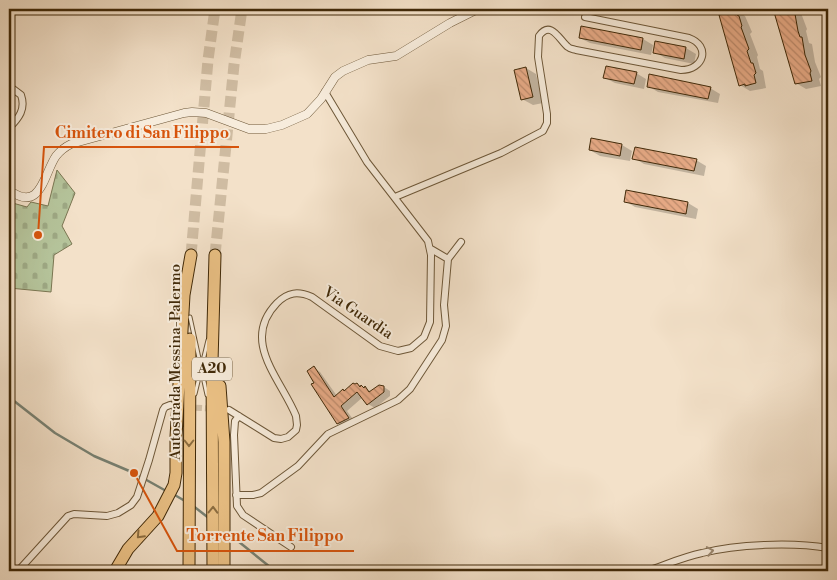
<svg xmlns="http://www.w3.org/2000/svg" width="837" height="580" viewBox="0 0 837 580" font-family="'Libre Bodoni',serif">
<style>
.cemetery{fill:url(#cemetery-stones);stroke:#7a7652}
.shadow{fill:#0003}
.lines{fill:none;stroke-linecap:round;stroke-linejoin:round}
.stream{stroke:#778173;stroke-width:2.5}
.building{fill:url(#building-back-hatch);stroke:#402908}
.minor-tunnel{stroke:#cfbca2;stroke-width:6;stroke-dasharray:6 3;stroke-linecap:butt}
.motorway-tunnel{stroke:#cfbca2;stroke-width:11;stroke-dasharray:11 5.5;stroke-linecap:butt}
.service-casing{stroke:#6d5738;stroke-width:5}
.minor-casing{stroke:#6d5738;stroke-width:8}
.tertiary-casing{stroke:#6d5738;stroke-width:9}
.motorway-casing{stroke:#402908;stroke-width:13}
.service{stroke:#f7ecdc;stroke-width:3}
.minor{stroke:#f7ecdc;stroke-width:6}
.tertiary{stroke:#f7ecdc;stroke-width:8}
.motorway{stroke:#eac084;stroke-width:11}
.oneway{stroke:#8c6d40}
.oneway2{stroke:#9c8a72}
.labels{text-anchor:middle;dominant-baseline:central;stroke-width:4;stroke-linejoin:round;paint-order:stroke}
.shield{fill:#f7ecdc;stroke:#776448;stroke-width:1}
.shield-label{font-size:14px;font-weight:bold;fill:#402908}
.street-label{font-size:15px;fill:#402908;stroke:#f7ecdc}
.leader{fill:none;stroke:#d7540c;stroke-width:2}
.callout-dot{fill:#d7540c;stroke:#f7ecdc;stroke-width:2}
.callout-label{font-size:16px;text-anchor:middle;font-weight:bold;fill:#d7540c;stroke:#f7ecdc;stroke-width:4;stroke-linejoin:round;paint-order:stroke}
</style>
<defs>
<pattern id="cemetery-stones" width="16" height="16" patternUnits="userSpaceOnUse" patternTransform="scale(1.25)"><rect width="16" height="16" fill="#b5c49b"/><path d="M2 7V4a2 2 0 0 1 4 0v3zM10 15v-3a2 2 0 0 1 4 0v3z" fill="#9da884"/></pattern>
<pattern id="building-back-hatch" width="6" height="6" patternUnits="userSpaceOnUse" patternTransform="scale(1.25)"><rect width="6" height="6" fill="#e8ab87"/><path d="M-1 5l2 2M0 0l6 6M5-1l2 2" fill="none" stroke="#bd8b6c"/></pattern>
</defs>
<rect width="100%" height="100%" fill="#f3e1c9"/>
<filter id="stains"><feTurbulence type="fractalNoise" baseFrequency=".004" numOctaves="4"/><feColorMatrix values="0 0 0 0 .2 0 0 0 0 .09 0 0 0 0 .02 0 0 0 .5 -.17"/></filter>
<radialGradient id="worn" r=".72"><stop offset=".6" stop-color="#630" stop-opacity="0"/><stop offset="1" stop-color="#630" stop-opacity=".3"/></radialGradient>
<path class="cemetery" d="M57,170l18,23 -13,33 10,18 -18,11 -3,37 -42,-4v-86l18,5 4,-5 17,4z"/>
<path class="shadow" d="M788,9h5l8,4 6,16 -1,2 3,12 3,1 3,18 6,15 -2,2 2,7 -15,3 -10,-6 -20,-70z
M735,10l10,6 7,16 -2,2 8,21 -1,2 3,12 3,2 3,17 -16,3 -10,-6z
M582,28l61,11 10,6 -2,10 -61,-12 -10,-5z
M686,48l10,6 -2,10 -29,-6 -10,-6z
M526,68l10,6 7,29 -10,2 -11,-6z
M636,73l10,6 -2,10 -29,-6 -10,-5z
M648,86l62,2 10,6 -2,9 -60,-11z
M592,140l30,5 10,6 -2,10 -30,-5 -10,-6z
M634,158l62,2 10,6 -2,10 -60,-12z
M625,201l63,2 10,6 -2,10 -61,-12z
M314,368l6,4 17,24 20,-12 15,8 12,-5 6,4v5l-15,12 -7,-4 -5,-7 -16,14 8,11 -10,5 -7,-4 -23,-40z
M819,569l9,2h-25z"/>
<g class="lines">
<path class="stream" d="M9,397l46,36 39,23 40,17 34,19
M173,494l12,7
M192,505l18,14
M228,533l47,38"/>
</g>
<path class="building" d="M735,9l2,6 2,1 3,10 -1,1 8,22 -2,2 4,12h2l3,10 -2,2 2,8 -11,3v-2l-6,2 -20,-71z
M780,9h12l1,4 2,1 3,17 2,6h2l3,18 6,16 -1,2 2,8 -17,3 -21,-72 6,-1z
M581,26l62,12 -2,12 -62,-12z
M655,41l31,6 -2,12 -31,-6z
M606,66l31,6 -3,12 -31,-6z
M526,67l7,30 -12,3 -7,-30z
M649,74l62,13 -3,12 -61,-12z
M591,138l31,6 -2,12 -31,-6z
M635,147l62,12 -3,12 -62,-12z
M626,190l62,12 -2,12 -62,-12z
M314,366l20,31 9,-8 1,2 9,-8 2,1 2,-1 3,4 1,-2 3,3 1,-2 4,6 10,-7 5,1v6l-17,13 -10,-13 -16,14 8,12 -12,6 -26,-40 3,-1 -7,-12z"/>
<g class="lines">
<path class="minor-tunnel" d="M187,407l27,2"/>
<path class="motorway-tunnel" d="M191,255l17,-195 7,-51
M215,255l19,-190 8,-56"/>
<defs>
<path id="service" d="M190,317l17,78
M195,394l13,-54"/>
<path id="minor" d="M9,86l12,9c5,14 -2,23 -12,33
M395,197l106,-44 42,-22 4,-8v-9l-9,-57 1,-21c12,-17 21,5 29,11 2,2 5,2 8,3l105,20c23,0 30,-24 8,-32l-104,-21
M431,249l17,10
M229,410l45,28 7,1 7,-2 8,-7 1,-5 -1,-9c-15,-37 -56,-75 -19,-113 11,-11 21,-12 35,-6l68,49 18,5 13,-3 13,-11 6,-15 1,-67 -3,-14 -61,-79 -42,-70
M239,416l-4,5 -1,14 3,71 6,9 48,32
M236,495h17l8,-2 37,-27 30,-32 70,-34 12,-11 32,-49 4,-14 -2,-21 4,-46 13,-17
M18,571l50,-55 6,-2 33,2 11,-3 13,-8 6,-8 12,-37 14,-50 2,-3 5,-2
M647,571c18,-6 36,-14 55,-18 35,-9 91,-11 126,-5"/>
<path id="tertiary" d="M9,190c32,24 35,-17 47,-34 4,-5 9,-9 15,-12l113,-31 8,-1 14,1 43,16h17l16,-4 25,-11 14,-15 14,-22 8,-6 25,-11 28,-4 54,-33 28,-14"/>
<path id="motorway" d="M220,386l4,56v129
M115,571l13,-22 30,-33 16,-31 2,-12v-36l8,-142 7,-40
M189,571l1,-232
M213,571l-1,-209 3,-107"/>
</defs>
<use href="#service" class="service-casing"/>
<use href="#minor" class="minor-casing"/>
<use href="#tertiary" class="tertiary-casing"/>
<use href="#motorway" class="motorway-casing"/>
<use href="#service" class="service"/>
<use href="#minor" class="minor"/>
<use href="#tertiary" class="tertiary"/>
<use href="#motorway" class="motorway"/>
</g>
<defs><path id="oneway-chevron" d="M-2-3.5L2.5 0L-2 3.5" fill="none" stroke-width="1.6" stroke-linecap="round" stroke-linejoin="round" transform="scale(1.25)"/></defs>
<g class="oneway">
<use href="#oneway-chevron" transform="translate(189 443) rotate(90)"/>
<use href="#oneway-chevron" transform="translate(213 510) rotate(-89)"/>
<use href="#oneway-chevron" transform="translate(140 535) rotate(133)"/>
</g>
<use class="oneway2" href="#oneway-chevron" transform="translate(710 551) rotate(-10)"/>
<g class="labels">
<rect class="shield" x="192" y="357.5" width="40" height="23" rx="4"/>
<g class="shield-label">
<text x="212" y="369">A20</text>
</g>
<g class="street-label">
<text transform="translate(358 313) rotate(34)">Via Guardia</text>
<text transform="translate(175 362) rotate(-90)">Autostrada Messina-Palermo</text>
</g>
</g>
<path class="leader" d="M38 235L44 147H239M134 473L177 551H354"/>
<g class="callout-dot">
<circle cx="38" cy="235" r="5"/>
<circle cx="134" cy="473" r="5"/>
</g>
<g class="callout-label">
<text x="142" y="138">Cimitero di San Filippo</text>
<text x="265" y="541">Torrente San Filippo</text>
</g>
<rect width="837" height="580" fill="none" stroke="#f3e1c9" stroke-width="30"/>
<rect x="10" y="10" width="817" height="560" fill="none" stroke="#402908" stroke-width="2.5"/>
<rect x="15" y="15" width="807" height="550" fill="none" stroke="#402908"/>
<rect width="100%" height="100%" filter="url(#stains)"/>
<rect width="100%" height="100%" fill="url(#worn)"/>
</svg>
